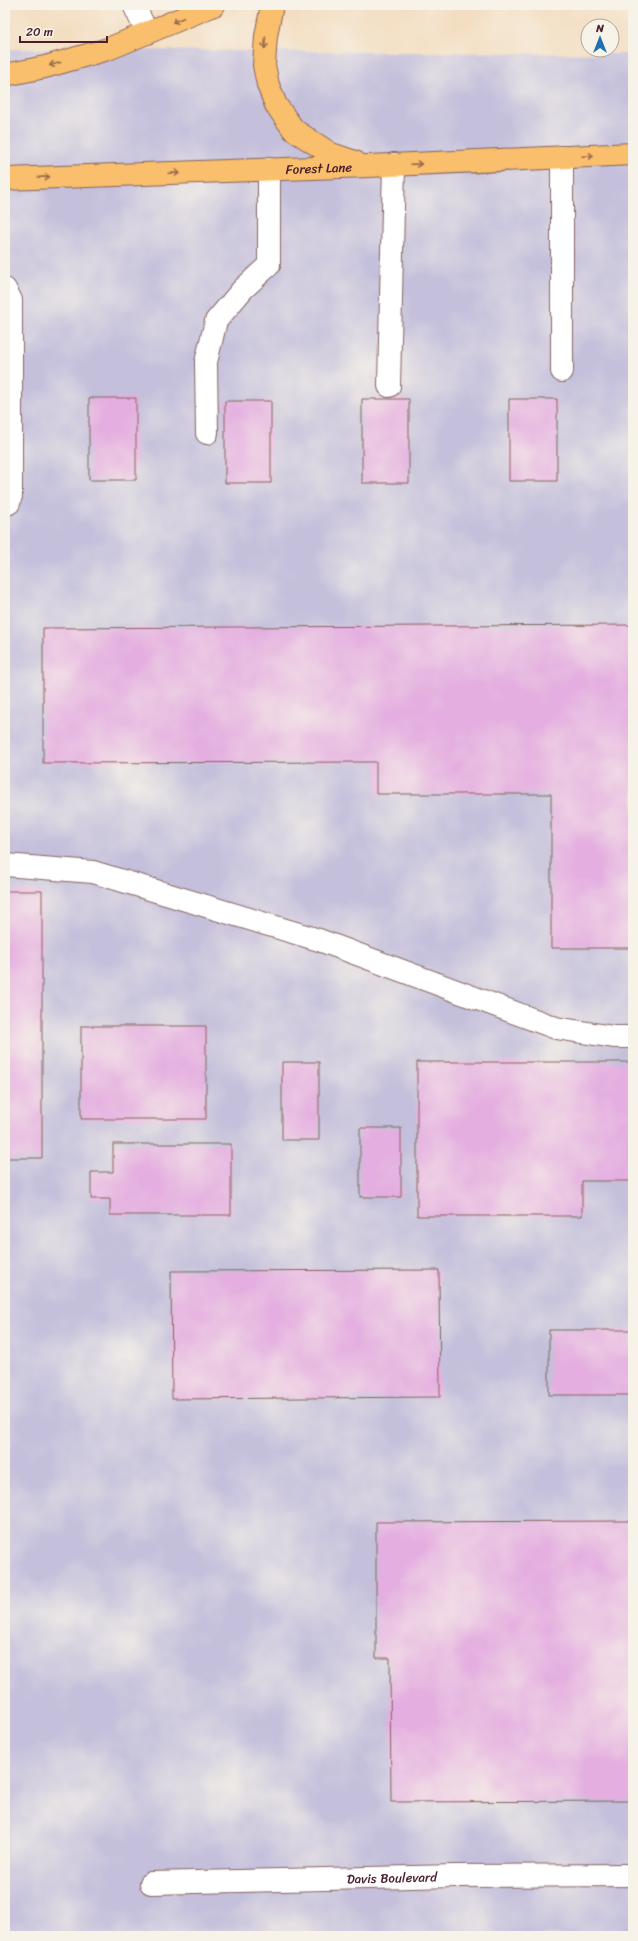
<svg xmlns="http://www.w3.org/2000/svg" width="638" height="1941" viewBox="0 0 638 1941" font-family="Sriracha,sans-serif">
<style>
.industrial{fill:#c4c0db}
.building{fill:#e4afe0}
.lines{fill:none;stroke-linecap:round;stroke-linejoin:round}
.minor-casing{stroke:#85625f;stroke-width:24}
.major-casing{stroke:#85625f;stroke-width:24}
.minor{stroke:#fff;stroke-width:22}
.major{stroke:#f9bf6c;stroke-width:22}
.oneway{stroke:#996748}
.labels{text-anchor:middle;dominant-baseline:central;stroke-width:3;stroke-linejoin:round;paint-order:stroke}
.street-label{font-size:13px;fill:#4a1f2b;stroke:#f7f3e8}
</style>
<rect width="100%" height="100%" fill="#f7f3e8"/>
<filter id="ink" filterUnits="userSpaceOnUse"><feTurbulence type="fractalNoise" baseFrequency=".025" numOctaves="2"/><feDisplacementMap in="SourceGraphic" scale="8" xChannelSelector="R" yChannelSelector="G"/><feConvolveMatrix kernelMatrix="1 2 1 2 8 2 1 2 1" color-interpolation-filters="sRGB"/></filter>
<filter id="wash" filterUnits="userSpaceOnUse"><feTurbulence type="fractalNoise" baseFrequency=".012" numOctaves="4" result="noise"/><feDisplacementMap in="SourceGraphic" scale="16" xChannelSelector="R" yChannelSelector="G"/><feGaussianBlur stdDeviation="0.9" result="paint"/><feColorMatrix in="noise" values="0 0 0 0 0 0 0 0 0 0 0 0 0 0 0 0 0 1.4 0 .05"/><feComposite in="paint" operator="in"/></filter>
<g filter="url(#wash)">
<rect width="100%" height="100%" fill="#f3ddc0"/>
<path class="industrial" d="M5,49l628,5v1882h-628z"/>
<g id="blocks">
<path class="building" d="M89,398h47v82h-47z
M362,399h47v84h-47z
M509,399h48v82h-48z
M225,401h46v82h-46z
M633,625v323h-82v-154h-175v-32l-333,1v-135z
M5,891h37v267h-37z
M81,1026h125v93h-125z
M282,1062h37v78h-37z
M417,1062h216v119h-51v35h-165z
M360,1128h41v69h-41z
M113,1144h118v71h-121v-16h-19v-27h22z
M439,1270l1,127 -268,2 -1,-128z
M549,1330h84v65h-84z
M633,1521v280l-242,1 -1,-144h-14v-136z"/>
</g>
</g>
<g filter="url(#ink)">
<use href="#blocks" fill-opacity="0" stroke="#85625f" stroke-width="1"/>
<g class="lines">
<defs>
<g id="minor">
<path d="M134,5l13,28"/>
<path d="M562,157v214"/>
<path d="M5,289l6,11v196l-2,7 -4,2"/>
<path d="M389,386l5,-222"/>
<path d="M207,433l-1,-71 10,-41 27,-32 26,-24v-96"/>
<path d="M5,865l88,7 226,68 237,88 58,9h19"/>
<path id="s1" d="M151,1883l304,-7 178,-1"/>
</g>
<g id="major">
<path d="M272,5l-6,31 -2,29 4,20 8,20 18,25 37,24 24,8"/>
<path d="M5,75l40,-8 63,-18 106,-44"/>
<path id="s2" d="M5,179l364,-13 264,-12"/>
</g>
</defs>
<use href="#minor" class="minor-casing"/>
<use href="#major" class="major-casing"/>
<use href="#minor" class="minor"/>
<use href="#major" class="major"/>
</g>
<defs><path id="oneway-shaft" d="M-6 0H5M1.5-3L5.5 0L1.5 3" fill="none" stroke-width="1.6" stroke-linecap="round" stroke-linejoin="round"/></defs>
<g class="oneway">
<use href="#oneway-shaft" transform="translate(178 20) rotate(157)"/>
<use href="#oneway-shaft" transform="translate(265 43) rotate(94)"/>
<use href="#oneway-shaft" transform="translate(55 64) rotate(165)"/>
<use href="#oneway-shaft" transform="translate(588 156) rotate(-2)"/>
<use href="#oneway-shaft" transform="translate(416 164) rotate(-2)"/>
<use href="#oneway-shaft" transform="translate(174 173) rotate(-2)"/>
<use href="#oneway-shaft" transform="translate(44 177) rotate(-2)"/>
</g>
</g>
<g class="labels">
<g class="street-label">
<text stroke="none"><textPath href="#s2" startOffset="314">Forest Lane</textPath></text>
<text stroke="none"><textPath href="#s1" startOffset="241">Davis Boulevard</textPath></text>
</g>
</g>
<rect width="638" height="1941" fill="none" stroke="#f7f3e8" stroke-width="20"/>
<g transform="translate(600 38)"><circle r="19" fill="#f7f3e8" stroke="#b29e9c"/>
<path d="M0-3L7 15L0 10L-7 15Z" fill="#1f6fb2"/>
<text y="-6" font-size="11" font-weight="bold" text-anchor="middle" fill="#4a1f2b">N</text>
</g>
<path d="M20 36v6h87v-6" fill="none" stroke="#4a1f2b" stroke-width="2"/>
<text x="26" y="36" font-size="12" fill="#4a1f2b" stroke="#f7f3e8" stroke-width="3" paint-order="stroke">20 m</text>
</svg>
